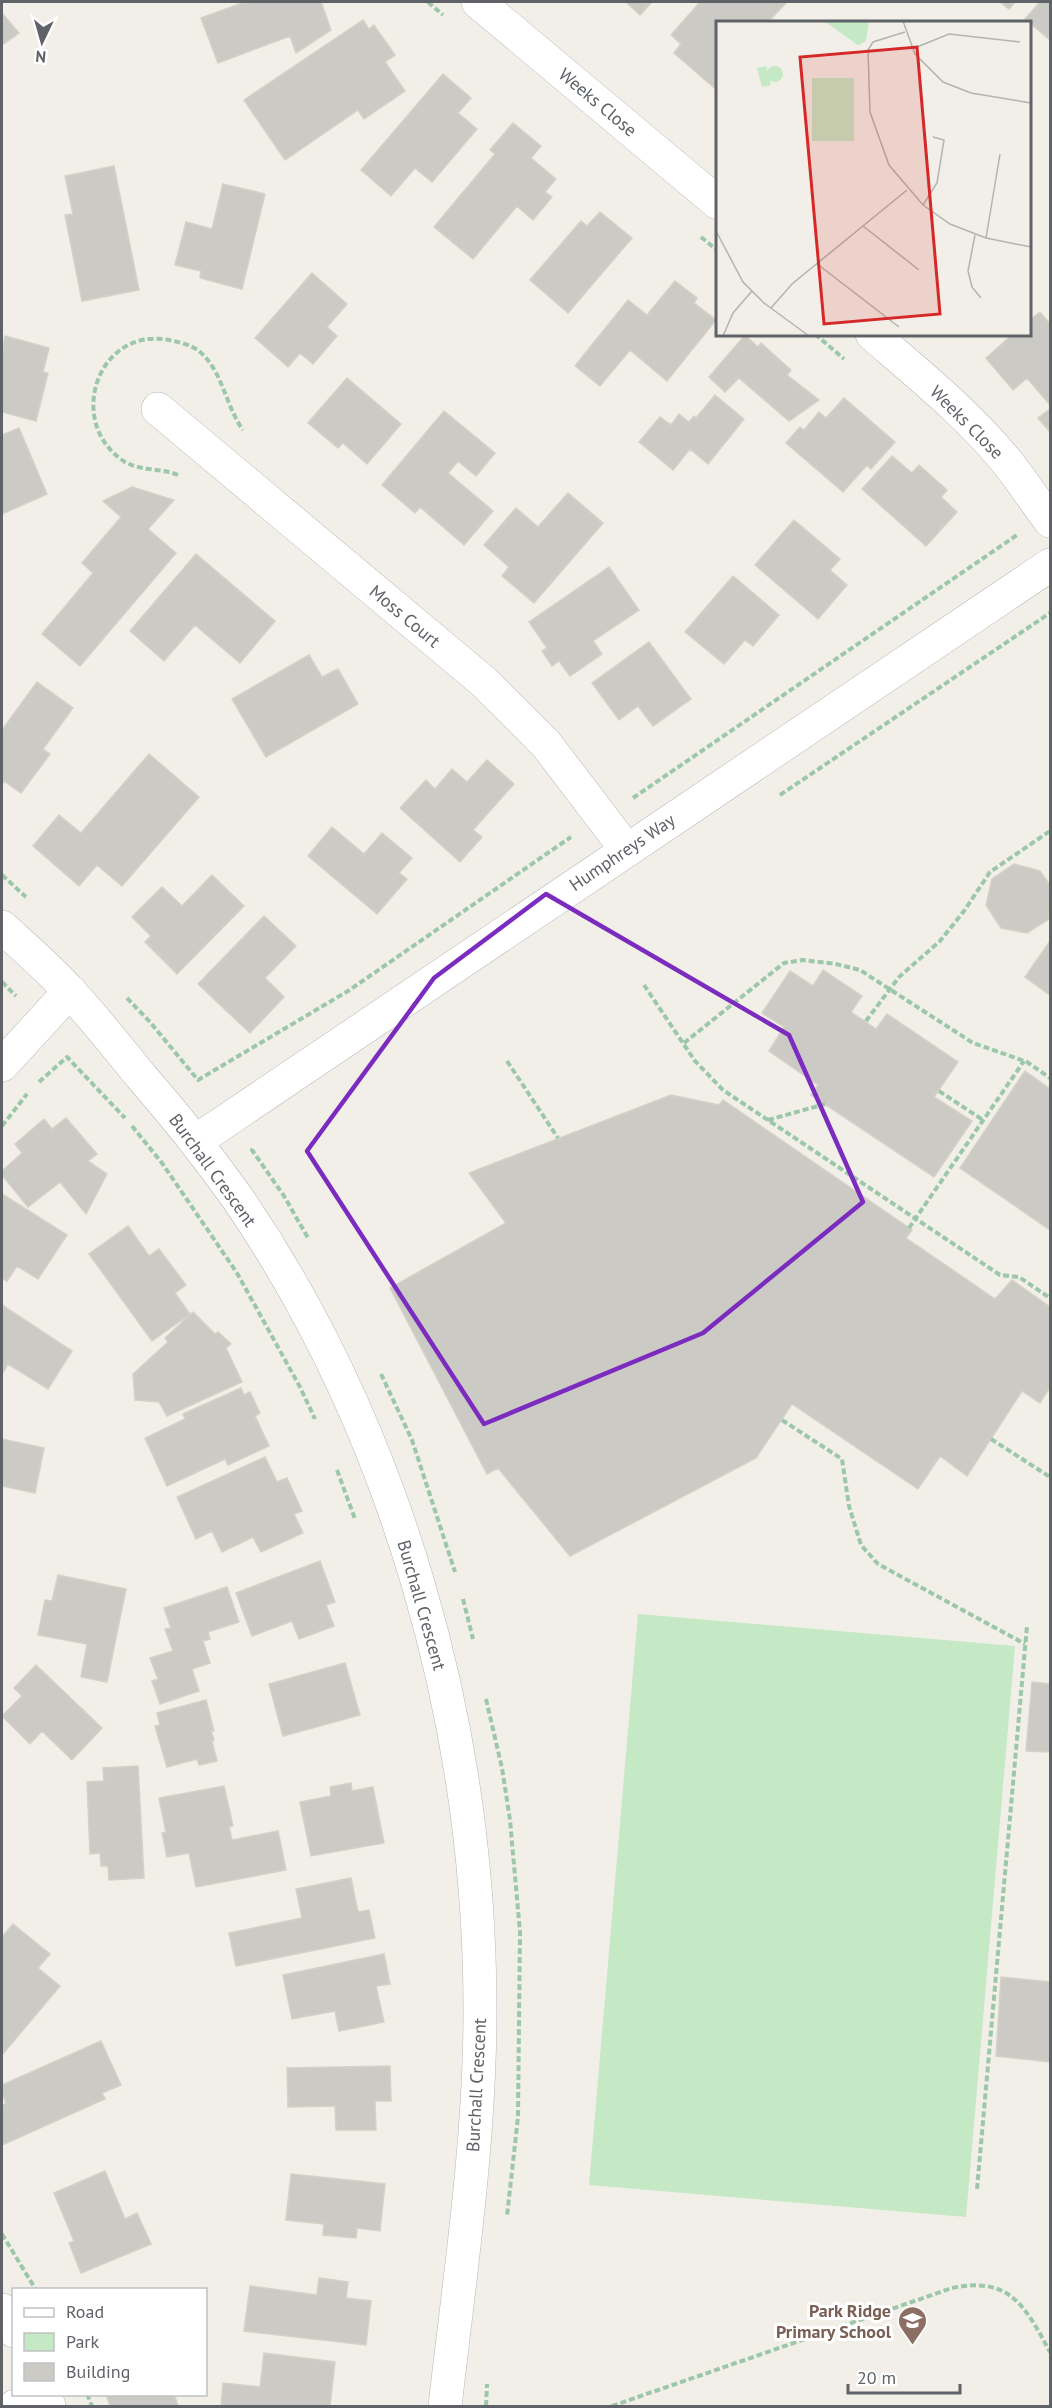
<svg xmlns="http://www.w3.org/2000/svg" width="1052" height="2408" viewBox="0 0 1052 2408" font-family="'PT Sans',sans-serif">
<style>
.green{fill:#c5e8c5}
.building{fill:#cccac5;stroke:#d6d1c6;stroke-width:1.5}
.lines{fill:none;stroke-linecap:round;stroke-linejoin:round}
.minor-casing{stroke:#b5b8bc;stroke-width:34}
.path{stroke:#9cc7a9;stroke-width:4;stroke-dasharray:6 3;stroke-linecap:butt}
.minor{stroke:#fff;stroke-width:33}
.marked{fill:none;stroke:#7b2cbf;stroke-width:4.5;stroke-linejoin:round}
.labels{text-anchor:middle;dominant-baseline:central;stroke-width:6;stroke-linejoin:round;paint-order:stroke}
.street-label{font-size:18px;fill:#5f6368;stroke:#fff}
.education-label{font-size:18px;font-weight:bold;fill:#785e54;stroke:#fff;text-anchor:end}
.inset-road{fill:none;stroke:#b3b3b1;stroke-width:1.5}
.view{fill:#d62828;fill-opacity:0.15;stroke:#d62828;stroke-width:3}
.inset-edge{fill:none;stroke:#5f6368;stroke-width:3}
</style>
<rect width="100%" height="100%" fill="#f1efe8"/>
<path class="green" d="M638,1614l377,32 -49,571 -377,-32z"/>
<path class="building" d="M245,2h76l10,28 -35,23 -6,-17 -72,27 -17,-45z
M626,2h26l-12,13z
M700,2h87l-19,20h-50v69l-44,-38 7,-9 -10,-9z
M1000,2h15l-6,7z
M1040,2h10v38l-25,-21z
M2,13l17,20 -17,12z
M363,20l6,9 5,-4 21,30 -10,7 20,29 -41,28 -6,-9 -73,50 -41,-60z
M443,74l28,24 -13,15 19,16 -45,53 -17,-14 -24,28 -30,-26z
M513,123l28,23 -10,12 25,21 -11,13 7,5 -19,23 -16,-14 -44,53 -39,-32 61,-73 -5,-4z
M114,166l25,124 -57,11 -17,-86 8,-1 -8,-38z
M223,184l42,10 -23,95 -42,-11 1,-7 -26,-6 11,-43 26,7z
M600,212l32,26 -64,75 -38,-33 51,-59 6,5z
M312,273l35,31 -20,23 10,9 -24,28 -13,-11 -12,14 -33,-29z
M675,281l22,17 -3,5 22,17 -49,61 -37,-31 -30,36 -25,-20 53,-66 19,15z
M1040,312l10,12v81l-23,-27 -14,12 -27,-32 27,-24h17v-14z
M745,335l13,12 3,-4 30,27 -4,5 32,25 -30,21 -50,-43 -14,14 -16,-15z
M5,336l44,12 -6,24 5,1 -12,48 -34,-9v-61z
M347,378l54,46 -34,40 -24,-21 -5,5 -30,-25z
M715,395l29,24 -36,45 -18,-15 -17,21 -34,-28 21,-25 11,8 8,-11 10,8 5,-6 2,2z
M844,398l51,44 -24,27 -4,-4 -24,27 -57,-49 14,-16 4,3 15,-18 7,6z
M1050,409v23l-12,-14z
M444,411l51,42 -19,23 -18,-15 -10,12 45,38 -29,34 -44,-38 -5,6 -33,-28z
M19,428l28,66 -45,20v-79z
M892,456l20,17 7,-8 28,25 -6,7 16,15 -31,34 -64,-57z
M132,487l42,13 -26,29 28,24 -96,113 -38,-32 51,-61 -11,-10 39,-46 -18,-16z
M568,493l35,30 -69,80 -32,-27 7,-9 -25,-22 32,-37 22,19z
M794,520l46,39 -10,11 17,15 -29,34 -63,-54z
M196,554l79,67 -35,42 -45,-38 -31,36 -34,-30z
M609,567l30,43 -46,31 9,13 -32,22 -11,-15 -7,5 -10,-15 5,-3 -18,-26z
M733,576l46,39 -26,31 -8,-6 -21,24 -39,-32z
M649,642l42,57 -38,27 -15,-20 -19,14 -27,-37z
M309,655l13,22 16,-8 20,35 -92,53 -34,-58z
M37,682l36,26 -30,41 7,5 -29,39 -17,-12 -2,3v-54z
M149,754l50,43 -77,89 -25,-21 -18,21 -46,-40 26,-31 22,18z
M487,760l27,24 -41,46 9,7 -22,25 -60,-54 26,-28 9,9 17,-20 15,13z
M332,827l32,27 18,-21 30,25 -13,15 8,6 -30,35 -69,-58z
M1014,864l26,7 10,14 -1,34 -22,14 -26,-5 -15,-23 6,-26z
M212,875l32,31 -67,68 -32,-32 6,-6 -19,-19 30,-30 20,19z
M264,916l32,30 -31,32 19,19 -34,36 -52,-49z
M1050,941v54l-25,-18z
M823,970l39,26 -11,16 25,17 11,-15 71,48 -24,35 38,24 -38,56 -123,-82 7,-10 -49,-34 15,-24 -22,-14 28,-42 23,15z
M1025,1071l25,18v141l-90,-62z
M671,1095l48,10 4,-5 189,130 -6,8 89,61 17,-19 38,27v80l-10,16 -18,-12 -55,85 -27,-20 -22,33 -126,-85 -36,54 -186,98 -72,-88 -11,6 -97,-186 116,-65 -37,-50z
M66,1118l31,36 -9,7 19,13 -21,40 -26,-32 -32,25 -26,-32v-4l20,-18 -7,-9 29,-25 8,10z
M2,1194l65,41 -29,44 -21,-13 -10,15 -5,-3z
M128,1226l21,30 10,-7 27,36 -11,8 15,21 -38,27 -63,-87z
M2,1305l70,46 -24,38 -40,-25 -6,10z
M193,1312l22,22 3,-2 13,12 -5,4 16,34 -75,34 -8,-14 -24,-2 -2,-26 35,-32 -3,-4z
M241,1388l3,7 6,-3 10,21 -5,3 14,30 -41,19 -3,-6 -58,27 -22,-48 40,-19 -2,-5z
M2,1439l42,9 -9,45 -33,-7z
M265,1457l12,25 10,-4 15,33 -8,3 9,19 -42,19 -8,-15 -31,15 -10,-21 -16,8 -19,-42z
M320,1561l15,41 -9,3 8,21 -35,13 -7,-18 -40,15 -16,-43z
M58,1575l68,14 -19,93 -26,-5 6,-33 -49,-9 7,-35 7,1z
M227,1587l12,35 -31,10 2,7 -7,2 7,22 -18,6 7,22 -39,13 -8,-23 6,-2 -8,-21 23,-7 -8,-22 6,-1 -7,-20z
M345,1663l15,52 -77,21 -14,-52z
M36,1665l66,63 -30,32 -30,-29 -12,13 -28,-28 20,-20 -8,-8z
M1032,1682l18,2v68l-24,-1z
M206,1700l8,31h-3l3,9 -2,1 5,20 -18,4 -2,-6 -30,8 -12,-41 5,-1 -3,-12z
M138,1766l6,112 -35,2 -1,-14h-7l-1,-13 -10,1 -3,-72 17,-1 -1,-13z
M351,1783l1,8 21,-4 11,56 -73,13 -11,-54 31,-6 -1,-9z
M224,1786l9,40 -4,1 3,13 46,-9 8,39 -90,17 -7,-34 -22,4 -5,-24 4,-1 -7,-34z
M351,1878l7,34 11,-2 6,28 -139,28 -7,-33 73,-15 -6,-29z
M13,1924l37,30 -12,14 22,18 -58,69v-118z
M384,1954l6,30 -14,2 8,36 -45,9 -4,-20 -43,8 -9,-44z
M1001,1977l49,5v80l-54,-6z
M101,2041l20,44 -19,8 3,6 -103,46v-39l4,-3 -4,-10v-8z
M390,2066l1,35h-16l1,29h-40l-1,-24 -47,1 -1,-39z
M105,2171l20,48 12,-6 14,31 -70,29 -12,-30 5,-2 -20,-48z
M291,2174l94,10 -5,47 -23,-3 -1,10 -33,-3 1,-11 -38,-4z
M319,2278l29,4 -2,16 25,3 -5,44 -122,-14 6,-45 67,9z
M264,2353l71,9 -5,44h-109l2,-23 37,4z
M106,2394h68l4,12h-68z"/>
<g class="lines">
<defs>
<path id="minor" d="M478,2l240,201
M872,334c46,40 96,80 135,128 15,19 29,40 43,59
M158,409l326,273 62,62 80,105
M2,927c23,21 49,43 70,67 24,26 46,54 68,81 34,39 66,79 96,121 161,234 244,531 244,814 0,132 -20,265 -35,396
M2,1065l68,-74
M196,1141l854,-576
M2,2310l12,21
M15,2406l30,-12 4,12"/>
</defs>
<use href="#minor" class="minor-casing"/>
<path class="path" d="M428,2l15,13
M701,237l17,14
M815,334l29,25
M178,475c-17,-7 -37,-4 -53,-13 -61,-39 -27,-136 44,-122 10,2 22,5 30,11 24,20 26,54 44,79
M780,795l270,-182
M633,798l384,-263
M2,875l24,22
M2,982l14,14
M644,985l51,76 28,29 277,185 19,2 31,21
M127,998l23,24 48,58 150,-89 223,-154
M866,1021l33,-44 41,-36 24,-30 26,-39 60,-41
M684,1043l100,-80 19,-3 33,4 24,6 113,73 54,19 23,16
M507,1061l51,77
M39,1082l28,-25 58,61
M939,1091l44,29
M768,1120l57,-16
M2,1126l25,-32
M132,1126l30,37 75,110 63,114 15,32
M253,1149l-1,1 32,46 24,42
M909,1228l115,-167
M381,1374l31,66 43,132
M782,1420l60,39 7,47 12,39 17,19 147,80
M991,1439l59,38
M337,1470l18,49
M463,1599l10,40
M486,1699l16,69 8,52 10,112 -2,185 -11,99
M977,2189l50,-563
M2,2234l34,56
M87,2394l5,12
M486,2406l1,-22
M612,2406l340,-118c58,-12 73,18 98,64"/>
<use href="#minor" class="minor"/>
</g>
<path class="marked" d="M546,894l243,141 74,167 -160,131 -219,91 -177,-273 127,-173z"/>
<defs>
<symbol id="school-pin" viewBox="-11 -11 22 30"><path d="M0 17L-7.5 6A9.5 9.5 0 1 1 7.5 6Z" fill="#8d6e63" stroke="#fff"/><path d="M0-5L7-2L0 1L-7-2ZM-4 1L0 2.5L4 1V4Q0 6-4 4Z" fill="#fff"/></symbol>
</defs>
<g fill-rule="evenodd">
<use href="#school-pin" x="896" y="2304" width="33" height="45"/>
</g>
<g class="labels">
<g class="street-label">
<text transform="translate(598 102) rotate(40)">Weeks Close</text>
<text transform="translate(967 422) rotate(45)">Weeks Close</text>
<text transform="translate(405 616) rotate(40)">Moss Court</text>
<text transform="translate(622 852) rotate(-34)">Humphreys Way</text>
<text transform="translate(213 1170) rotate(54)">Burchall Crescent</text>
<text transform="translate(422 1605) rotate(74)">Burchall Crescent</text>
<text transform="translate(476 2085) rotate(-87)">Burchall Crescent</text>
</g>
<g class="education-label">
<text x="891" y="2310">Park Ridge<tspan x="891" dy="21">Primary School</tspan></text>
</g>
</g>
<g transform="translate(716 21)">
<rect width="315" height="315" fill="#f1efe8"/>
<path d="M108,0h45l-3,20 -8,4zM50,45l5,19 -9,2 -5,-19zM51 53a8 8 0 1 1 16 0a8 8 0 1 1-16 0ZM96,57h42v63h-42z" fill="#c5e8c5"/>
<path class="inset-road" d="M187,0l12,33 28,28 28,11 60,10M189,11l-32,10 -5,8 2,62 19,53 34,40 27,19 36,14 45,9M196,28l37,-15 71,8M207,184l14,-22 7,-43 -11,-3M147,205l56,44M0,210l27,51 21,21 45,33M259,214l-7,36 4,16 9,11M270,217l14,-84M100,242l83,64M55,287l21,-24 115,-94M7,315l10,-23 19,-22"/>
<path class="view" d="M201,26l23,267 -116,10 -24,-267z"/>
<rect width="315" height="315" class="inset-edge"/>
</g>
<rect width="1052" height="2408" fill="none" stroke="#5f6368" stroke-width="6"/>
<rect x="12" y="2288" width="195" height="108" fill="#ffffff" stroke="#bfc1c3" stroke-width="1.5"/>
<rect x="24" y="2308" width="30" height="9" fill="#ffffff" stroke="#bfc1c3" stroke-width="1.5"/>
<text x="66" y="2318" font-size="18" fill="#5f6368">Road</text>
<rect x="24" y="2333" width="30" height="18" fill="#c5e8c5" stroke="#bfc1c3" stroke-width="1.5"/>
<text x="66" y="2348" font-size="18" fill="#5f6368">Park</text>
<rect x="24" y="2363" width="30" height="18" fill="#cccac5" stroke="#bfc1c3" stroke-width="1.5"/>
<text x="66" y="2378" font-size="18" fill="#5f6368">Building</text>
<g transform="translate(42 42) rotate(185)" stroke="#ffffff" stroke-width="4.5" paint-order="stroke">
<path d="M0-4.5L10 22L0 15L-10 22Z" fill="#5f6368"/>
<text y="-9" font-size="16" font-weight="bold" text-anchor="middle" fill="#5f6368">N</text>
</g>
<path d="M848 2384v9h112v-9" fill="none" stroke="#5f6368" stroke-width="3"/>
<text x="857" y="2384" font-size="18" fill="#5f6368" stroke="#ffffff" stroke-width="4.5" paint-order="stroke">20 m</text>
</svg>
